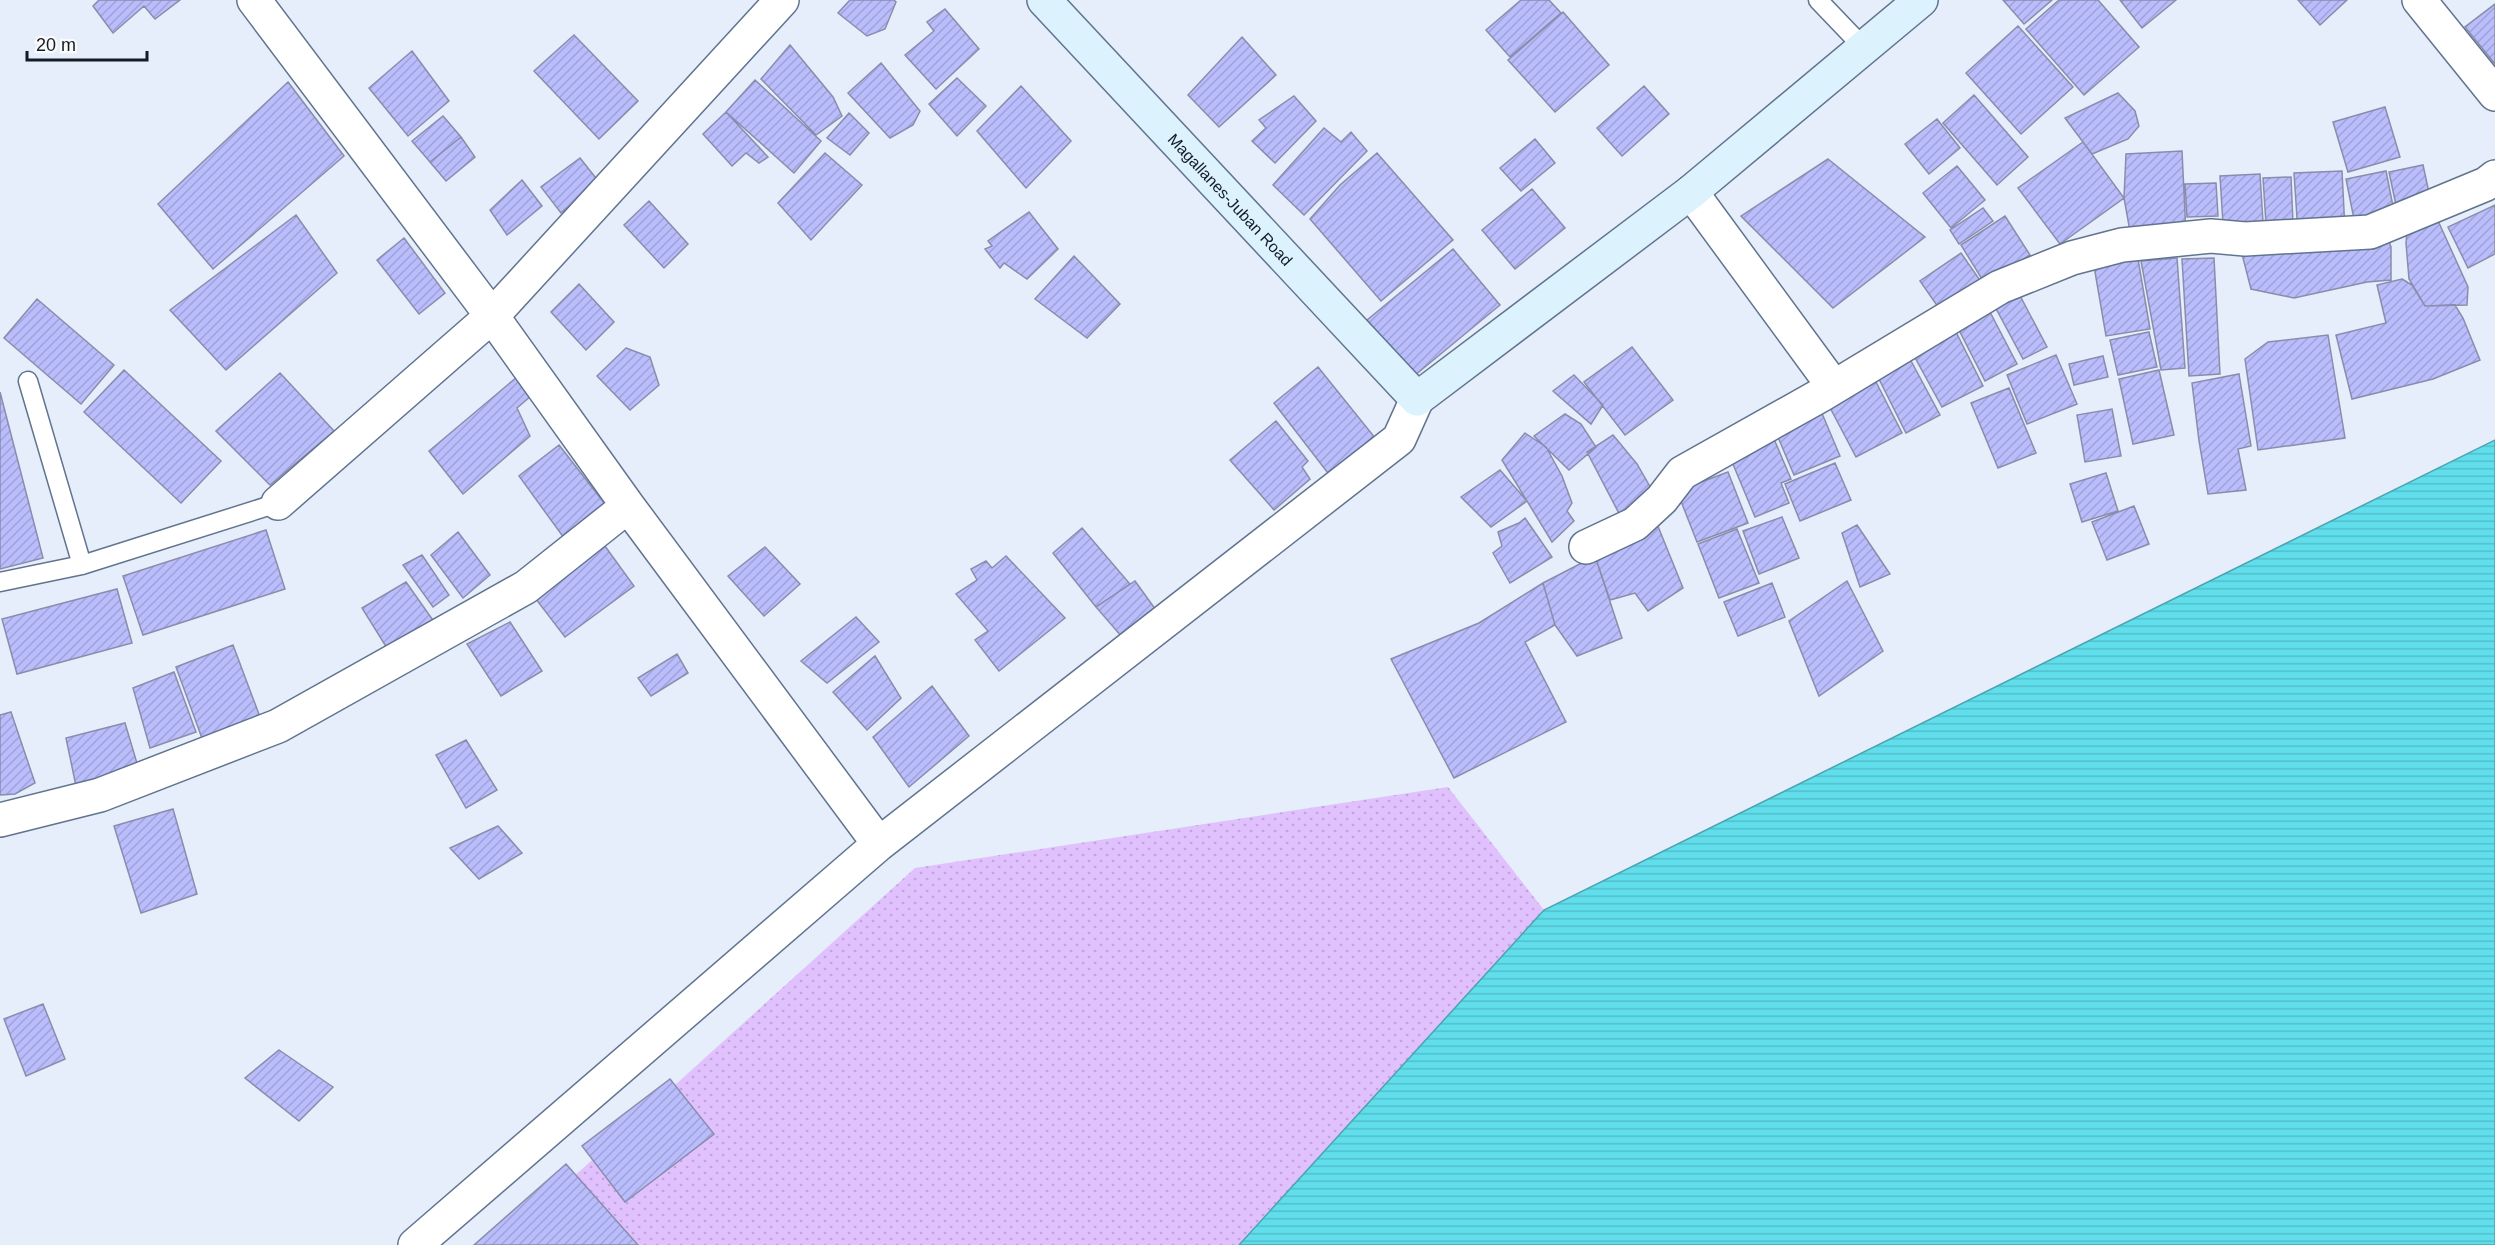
<svg xmlns="http://www.w3.org/2000/svg" width="2495" height="1245" viewBox="0 0 2495 1245" font-family="Helvetica,sans-serif">
<style>
.grass{fill:url(#grass-dots)}
.water{fill:url(#water-rules);stroke:#4aa4b0;stroke-width:1.5}
.building{fill:url(#building-hatch);stroke:#8a8cac;stroke-width:1.5}
.lines{fill:none;stroke-linecap:round;stroke-linejoin:round}
.service-casing{stroke:#61748f;stroke-width:21}
.minor-casing{stroke:#61748f;stroke-width:36}
.secondary-casing{stroke:#61748f;stroke-width:36}
.service{stroke:#fff;stroke-width:18}
.minor{stroke:#fff;stroke-width:33}
.secondary{stroke:#dcf2fd;stroke-width:33}
.labels{text-anchor:middle;dominant-baseline:central;stroke-width:5;stroke-linejoin:round;paint-order:stroke}
.street-label{font-size:16px;fill:#131b25;stroke:#fafafa}
</style>
<defs>
<pattern id="grass-dots" width="8" height="8" patternUnits="userSpaceOnUse" patternTransform="scale(1.5)"><rect width="8" height="8" fill="#e1c1fd"/><path d="M2 2h.1M6 6h.1" fill="none" stroke="#c0a5d9" stroke-width="1.8" stroke-linecap="round"/></pattern>
<pattern id="water-rules" width="6" height="5" patternUnits="userSpaceOnUse" patternTransform="scale(1.5)"><rect width="6" height="5" fill="#61deec"/><path d="M0 2.5h6" fill="none" stroke="#53beca"/></pattern>
<pattern id="building-hatch" width="6" height="6" patternUnits="userSpaceOnUse" patternTransform="scale(1.5)"><rect width="6" height="6" fill="#babdfc"/><path d="M-1 1l2-2M0 6l6-6M5 7l2-2" fill="none" stroke="#9fa2d8"/></pattern>
</defs>
<rect width="100%" height="100%" fill="#e5eefa"/>
<path class="grass" d="M1448,787l96,123 -305,335h-741l417,-377z"/>
<path class="water" d="M2495,440v805h-1256l305,-335z"/>
<path class="building" d="M99,0h81l-25,19 -11,-13 -31,27 -20,-27z
M850,0h44l2,2 -11,27 -18,7 -29,-23z
M1521,0h28l12,13 -51,44 -24,-27z
M2003,0h49l-28,24z
M2059,0h39l41,47 -55,48 -58,-66z
M2120,0h56l-34,28z
M2298,0h49l-27,25z
M2495,4v60l-30,-37z
M945,9l34,40 -43,40 -31,-34 29,-24 -7,-9z
M1563,12l46,53 -54,47 -47,-52z
M2018,26l55,61 -52,47 -55,-61z
M574,35l64,66 -39,38 -65,-68z
M1242,37l34,38 -57,52 -31,-32z
M790,45l43,52 9,19 -26,19 -55,-56z
M412,51l37,50 -41,35 -39,-48z
M881,63l39,48 -7,14 -23,13 -42,-45z
M957,78l29,28 -29,30 -28,-32z
M755,80l66,61 -27,32 -68,-61z
M288,82l56,74 -131,113 -55,-65z
M1021,86l50,55 -45,47 -49,-57z
M1644,86l25,28 -47,42 -25,-28z
M2118,93l17,18 4,15 -11,13 -36,15 -27,-36z
M1974,95l54,62 -31,28 -54,-62z
M1294,96l22,25 -41,42 -23,-22 14,-13 -7,-8z
M2385,107l15,50 -52,15 -15,-50z
M726,112l42,45 -9,6 -13,-10 -14,13 -29,-32z
M849,113l20,20 -19,22 -23,-17z
M443,116l18,21 -31,25 -18,-21z
M1937,119l23,29 -31,26 -24,-30z
M1324,128l17,14 10,-10 16,19 -63,64 -31,-30z
M461,137l14,20 -29,24 -16,-19z
M1535,139l20,24 -34,28 -21,-23z
M2083,142l41,56 -64,46 -42,-56z
M2182,151l4,83 -55,3 -7,-39 2,-44z
M825,153l37,32 -51,55 -33,-37z
M1377,153l76,87 -72,61 -71,-82 30,-34z
M580,158l19,24 -38,31 -20,-26z
M1828,159l97,78 -92,71 -92,-92z
M2423,165l8,37 -34,8 -8,-38z
M1957,166l28,34 -34,28 -28,-35z
M2342,171l3,59 -47,3 -4,-60z
M2386,171l9,45 -40,8 -9,-45z
M2260,174l3,48 -40,2 -3,-48z
M2291,177l2,46 -27,1 -3,-46z
M522,180l20,26 -35,29 -17,-25z
M2216,183l2,33 -31,1 -2,-33z
M1532,189l33,39 -50,41 -33,-39z
M649,201l39,43 -24,24 -40,-43z
M2495,205v49l-27,14 -20,-41z
M1983,208l10,13 -34,23 -9,-14z
M1029,212l29,37 -31,30 -23,-16 -4,5 -15,-19 7,-3 -4,-5z
M2435,214l33,73 -1,18 -42,1 -16,-27 -3,-36 2,-22z
M296,215l41,58 -111,97 -56,-60z
M2005,216l25,39 -45,29 -24,-39z
M404,238l41,55 -26,21 -42,-54z
M2388,239l3,8v33l-24,2 -73,16 -43,-9 -9,-35z
M1453,249l47,56 -86,71 -47,-56z
M1961,253l25,36 -41,28 -25,-36z
M1074,256l46,48 -33,34 -52,-39z
M2177,258l8,110 -24,2 -20,-109z
M2214,258l6,116 -31,2 -7,-117z
M2138,259l12,70 -44,7 -12,-70z
M2402,279l10,6 13,21 30,-1 8,13 17,42 -47,19 -81,20 -16,-64 50,-12 -9,-38z
M579,284l35,38 -28,28 -35,-38z
M2016,288l31,59 -24,12 -31,-58z
M37,299l77,66 -33,39 -77,-66z
M1990,312l27,52 -32,17 -27,-53z
M1955,330l28,56 -41,21 -30,-55z
M2149,332l8,35 -39,8 -8,-35z
M2328,335l17,103 -87,12 -13,-91 23,-17z
M1632,347l41,53 -48,35 -41,-53z
M626,348l24,9 9,28 -29,25 -33,-34z
M2056,355l21,49 -50,20 -20,-49z
M2103,356l5,21 -34,8 -5,-21z
M1910,359l30,56 -34,18 -29,-58z
M1318,367l62,77 -49,33 -57,-74z
M124,370l97,91 -40,42 -97,-91z
M2159,370l15,65 -41,9 -14,-65z
M280,373l54,58 -64,54 -54,-54z
M2239,374l12,72 -13,3 8,41 -38,4 -9,-53 -7,-58z
M1574,375l29,30 -12,19 -38,-33z
M1873,376l29,57 -46,24 -30,-57z
M517,377l14,19 -14,12 13,28 -67,58 -34,-43z
M2009,388l27,65 -38,15 -27,-65z
M0,392l43,166 -43,11z
M2112,409l9,47 -36,6 -8,-47z
M1821,411l19,45 -46,19 -19,-45z
M1565,414l16,10 15,23 -27,23 -35,-34z
M1276,421l32,40 -6,6 8,12 -36,31 -44,-50z
M1525,433l21,14 16,29 10,27 -5,8 7,10 -22,21 -50,-82z
M1613,435l24,29 19,33 -32,26 -37,-71z
M1774,439l17,40 -10,4 8,20 -34,14 -25,-60z
M559,445l46,59 -41,34 -45,-62z
M1835,463l16,37 -51,21 -15,-37z
M1500,470l27,31 -36,26 -30,-30z
M1728,472l20,51 -51,19 -20,-51z
M2106,473l12,38 -36,11 -12,-38z
M2134,506l15,38 -42,16 -15,-38z
M1782,517l17,41 -40,16 -16,-43z
M1525,518l27,39 -42,26 -17,-30 9,-7 -4,-14 21,-9z
M1655,519l28,69 -35,23 -13,-18 -25,7 -15,-44z
M1857,525l33,49 -30,13 -18,-54z
M1082,528l48,56 -34,23 -43,-54z
M1737,529l22,54 -40,15 -21,-54z
M266,530l19,59 -142,46 -20,-59z
M458,532l32,43 -27,23 -32,-43z
M602,542l32,44 -69,51 -33,-43z
M765,547l35,37 -36,32 -36,-40z
M422,555l27,40 -16,12 -30,-42z
M1006,556l59,62 -66,53 -24,-31 13,-9 -32,-37 21,-14 -6,-11 15,-8 6,7z
M1595,556l27,82 -45,18 -22,-31 -12,-42z
M1135,581l34,47 -34,24 -39,-45z
M1847,581l36,70 -64,45 -30,-75z
M406,582l29,41 -45,30 -28,-45z
M1543,583l12,42 -30,17 41,80 -112,56 -63,-119 88,-36z
M1772,583l13,34 -47,19 -14,-34z
M117,589l15,54 -115,31 -15,-55z
M856,617l23,25 -52,41 -26,-22z
M510,622l32,49 -41,25 -34,-52z
M233,645l27,72 -57,24 -27,-74z
M677,654l11,19 -37,23 -13,-18z
M875,656l26,42 -34,32 -34,-38z
M174,672l22,60 -46,16 -17,-60z
M932,686l37,50 -60,51 -36,-50z
M11,712l24,71 -20,11 -15,1v-80z
M125,723l14,47 -63,16 -10,-48z
M466,740l31,50 -31,18 -30,-53z
M173,809l24,85 -56,19 -27,-87z
M498,826l24,27 -43,26 -29,-31z
M43,1004l22,55 -39,17 -22,-57z
M279,1050l54,37 -34,34 -54,-43z
M670,1079l44,55 -89,68 -43,-56z
M566,1164l72,81h-164z"/>
<g class="lines">
<defs>
<path id="service" d="M1818,0l45,47
M28,381l54,184
M0,582l82,-17 196,-62"/>
<path id="minor" d="M254,0l238,316 136,190 251,338
M2419,0l76,94
M1691,192l143,195
M278,503l214,-187 290,-316
M1586,547l49,-23 27,-25 20,-26 139,-78 179,-108 72,-29 50,-13 89,-9 34,3 125,-7 116,-48 9,-7
M0,820l100,-25 178,-69 248,-139 102,-81
M415,1245l464,-401 520,-405 18,-40"/>
<g id="secondary">
<path id="s1" d="M1044,0l373,399 274,-207 230,-192"/>
</g>
</defs>
<use href="#service" class="service-casing"/>
<use href="#minor" class="minor-casing"/>
<use href="#secondary" class="secondary-casing"/>
<use href="#service" class="service"/>
<use href="#minor" class="minor"/>
<use href="#secondary" class="secondary"/>
</g>
<g class="labels">
<g class="street-label">
<text stroke="none"><textPath href="#s1" startOffset="273">Magallanes-Juban Road</textPath></text>
</g>
</g>
<path d="M27 51v9h120v-9" fill="none" stroke="#131b25" stroke-width="3"/>
<text x="36" y="51" font-size="18" fill="#131b25" stroke="#fafafa" stroke-width="4.5" paint-order="stroke">20 m</text>
</svg>
